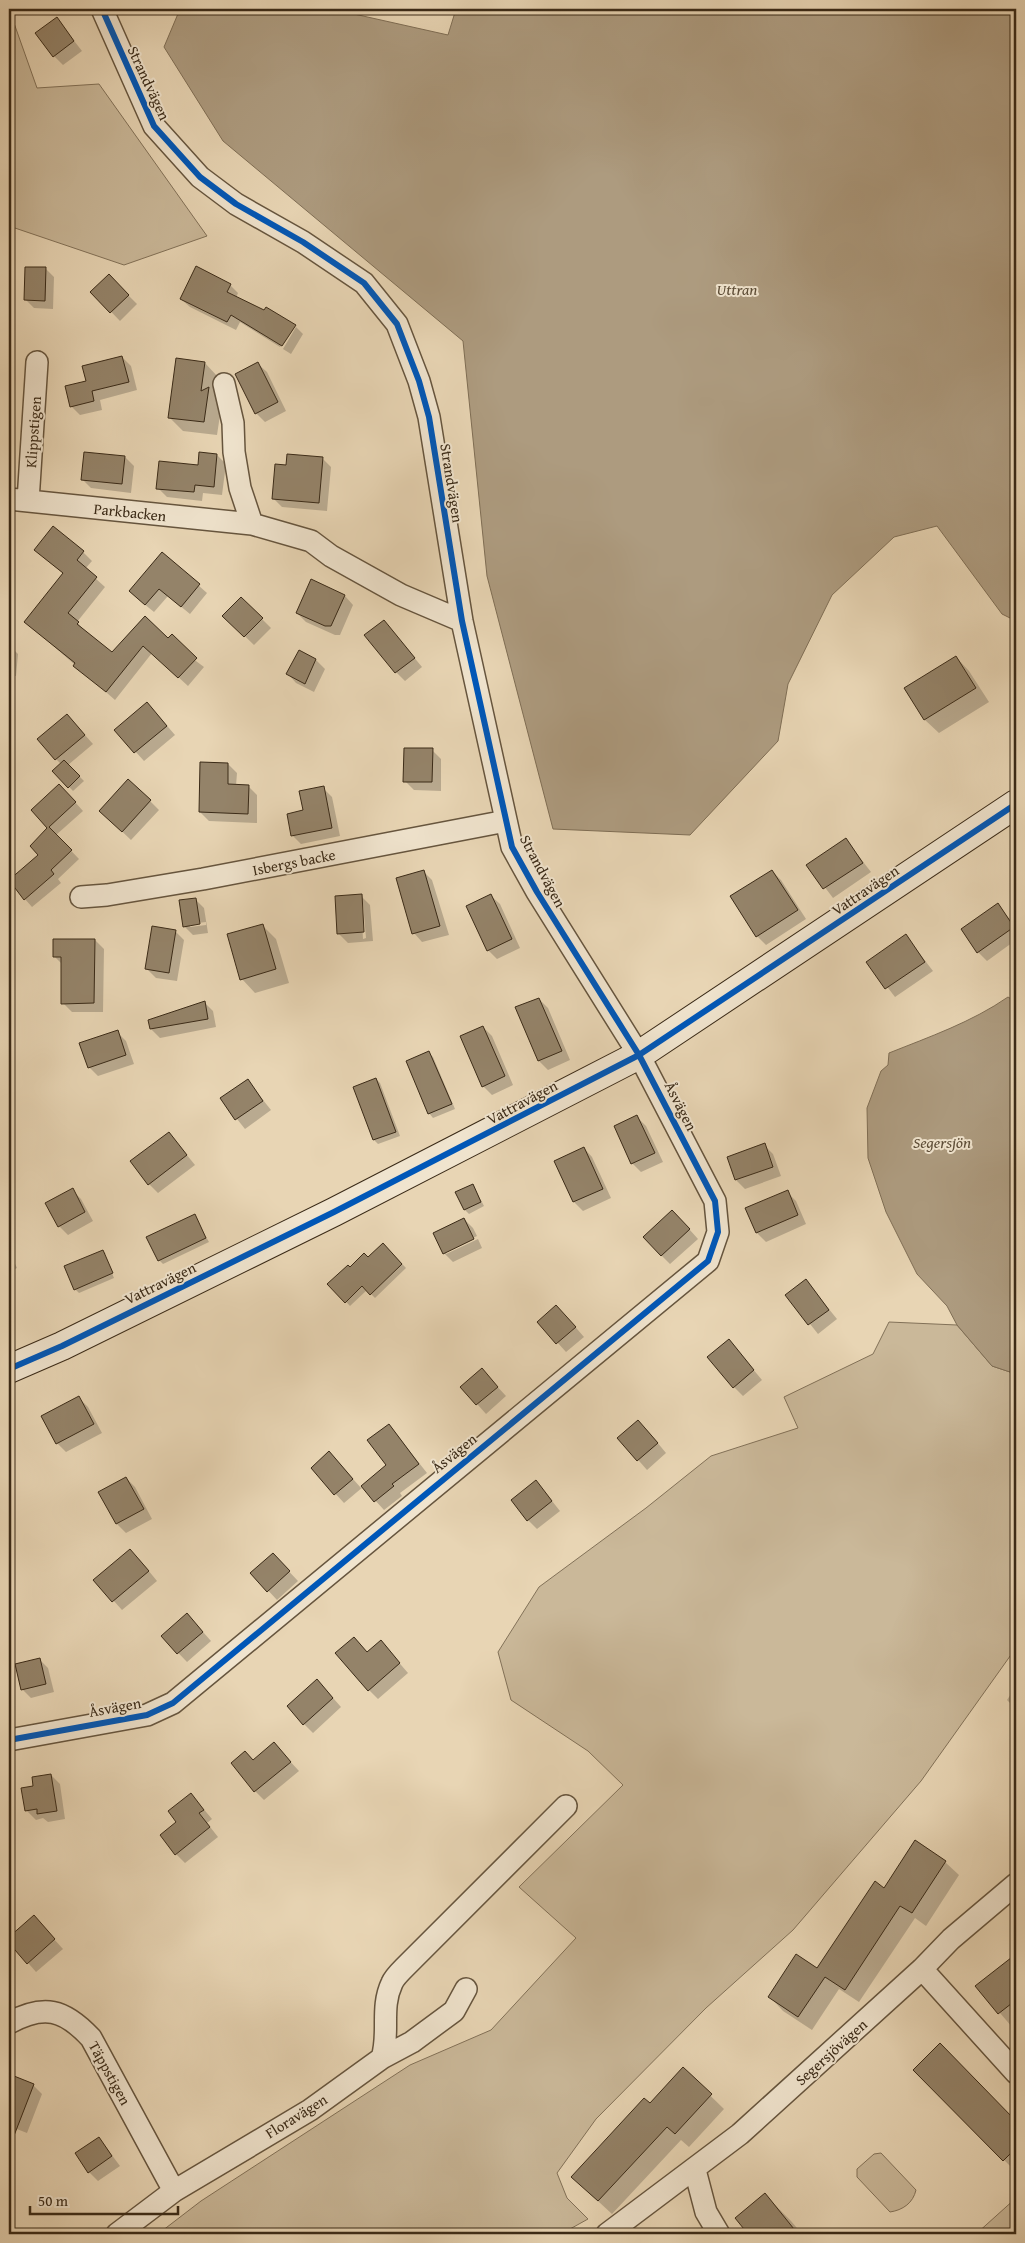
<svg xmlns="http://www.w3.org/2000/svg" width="1025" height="2243" viewBox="0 0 1025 2243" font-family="'Gentium Book Plus',serif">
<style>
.green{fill:#cab899;stroke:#827158}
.water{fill:#ad9b7f;stroke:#7f6e55}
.shadow{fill:#0003;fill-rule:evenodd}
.building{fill:#948369;stroke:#3a2a17}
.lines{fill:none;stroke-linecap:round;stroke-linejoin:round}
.street-casing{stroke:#66553e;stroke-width:24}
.secondary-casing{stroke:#3a2a17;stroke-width:30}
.street{stroke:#f0e4ce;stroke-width:21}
.secondary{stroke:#f0e4ce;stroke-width:28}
.cycleway-casing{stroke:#f0e4ce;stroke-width:9}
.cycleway{stroke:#0057b8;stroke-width:6}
.labels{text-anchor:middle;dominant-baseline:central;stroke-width:4;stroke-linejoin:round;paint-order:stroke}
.street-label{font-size:15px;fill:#3a2a17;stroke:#f0e4ce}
.water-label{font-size:16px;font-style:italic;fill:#5c4c36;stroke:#f0e4ce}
</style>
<rect width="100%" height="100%" fill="#e8d5b4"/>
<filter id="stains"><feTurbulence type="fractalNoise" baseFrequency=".004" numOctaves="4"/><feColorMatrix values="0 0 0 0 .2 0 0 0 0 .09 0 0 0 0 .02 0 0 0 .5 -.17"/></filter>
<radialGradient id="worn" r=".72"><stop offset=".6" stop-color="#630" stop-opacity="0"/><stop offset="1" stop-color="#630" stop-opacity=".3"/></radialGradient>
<path class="green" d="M9,9l28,79 62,-4 108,152 -83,29 -115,-39z
M889,1322l68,3 35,41 24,8v276l-3,2 -92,129 -128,149 -87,78 -110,111 -39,54 10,25 21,21 -27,15h-403l43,-33 209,-136 81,-35 85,-92 -57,-51 104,-102 -35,-34 -77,-51 -13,-48 41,-65 107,-79 65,-52 87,-28 -14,-31 89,-43z
M881,2153l35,37c-3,13 -13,20 -26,22l-33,-35v-8l17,-15z
M1016,2198v36h-40z"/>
<path class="water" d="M180,9h168l6,5 94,21 8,-26h560v612l-14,-7 -65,-88 -43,11 -62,58 -44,89 -10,57 -88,94 -137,-6 -66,-253 -24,-235 -240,-200 -59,-94z
M1008,997l8,5v372l-24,-8 -35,-41 -10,-19 -30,-32 -31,-62 -18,-54 -1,-50 14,-37 7,-6 1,-12c40,-16 83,-31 119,-56z"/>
<path class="shadow" d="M57,19l25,32 -19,14 -9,-9z
M45,268l9,9 -1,32 -19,-1 -9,-9z
M109,276l28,28 -17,17 -28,-29z
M230,285l8,8 -2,5 28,14 2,-3 29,17 -15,21 -40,-25 -4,8 -46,-23 -9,-8z
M296,327l7,7 -12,20 -8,-5z
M122,357l9,9 6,24 -37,10 2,10 -22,5 -9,-9 17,-24z
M205,363l13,14 4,25 -5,33 -34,-4 -14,-14z
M258,364l9,8 19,39 -21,11 -9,-9z
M9,390l5,5 -2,35h-3z
M217,455l9,9 -4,31 -19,-2 -1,8 -35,-4 -9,-9z
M125,457l9,9 -3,27 -40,-5 -9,-9z
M322,458l9,9 -4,44 -45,-4 -9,-9 15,-31z
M83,552l9,9 -7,8 20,18 -28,35 8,10 27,22 33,-36 23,22 36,27 -16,19 -36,-33 -37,47 -89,-78 38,-48 -20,-16z
M162,553l45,40 -17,21 -22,-18 -14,16 -16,-13z
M9,571l4,4 -2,25h-2z
M345,596l8,9 -13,30h-5l-29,-13 -9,-9z
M241,598l30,30 -17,17 -30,-29z
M384,621l38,46 -17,14 -9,-9z
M9,645l9,9 -2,22 -7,-1z
M299,651l17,9 9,9 -11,23 -18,-9 -8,-9z
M956,657l13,14 20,31 -50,31 -14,-13 -19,-32z
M156,713l19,22 -31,26 -28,-31z
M67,715l26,29 -25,21 16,16 -11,10 -19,-20 7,-7 -5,-5z
M432,750l9,9v32l-27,-1 -9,-9z
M228,764l9,9 -1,13h12l9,9v28l-48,-2 -9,-9z
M323,788l9,9 8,39 -39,8 -9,-9 12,-24z
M67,793l16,18 -27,24 23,24 -21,20 3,4 -29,24 -23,-26 31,-26 9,-27 -17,-18z
M150,801l9,9 -28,30 -21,-20z
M846,840l25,32 -38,26 -25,-33z
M423,871l9,9 17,55 -27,7 -8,-9z
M772,871l9,9 25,39 -40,26 -9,-9z
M361,896l9,9 3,36 -25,2 -9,-9zM361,904h2l3,34 -3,1z
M491,896l9,8 20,44 -23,11 -9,-9z
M195,899l9,9 4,25 -15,2 -9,-9zM206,922v3l-16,2v-3z
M998,905l18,22v13l-29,21 -9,-9z
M262,925l14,14 13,44 -34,10 -13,-14z
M175,931l9,9 -7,41 -21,-3 -9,-9z
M906,936l27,35 -38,26 -27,-35z
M95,940l9,9 -1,63h-31l-9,-9 -1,-39 -7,-7z
M539,999l9,9 22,52 -22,10 -9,-9 -22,-53z
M204,1002l9,9 3,16 -56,11 -9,-9 -2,-8z
M483,1027l9,9 21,49 -21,10 -9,-9z
M117,1032l9,9 8,23 -36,12 -9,-9z
M429,1053l4,4 22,52 -22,9 -4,-5z
M376,1079l4,4 20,53 -22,8 -4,-4z
M247,1080l24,30 -26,19 -24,-30z
M637,1117l9,9 17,36 -22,10 -9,-9z
M169,1133l26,32 -37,28 -9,-9z
M764,1145l9,9 8,22 -36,13 -9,-9 -8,-22z
M584,1148l8,9 19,41 -28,13 -9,-9 -18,-41z
M473,1185l11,21 -15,8 -4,-4z
M72,1190l9,9 12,22 -25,14 -9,-9z
M787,1192l9,9 10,23 -40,18 -9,-9 -10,-24z
M194,1216l15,26 -46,22 -4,-4z
M464,1219l9,9 4,8 -31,15v3l32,-15 4,9 -29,14 -9,-9z
M681,1220l17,19 -28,25 -9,-9z
M383,1244l23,24 -31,30 -8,-8 -17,16 -21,-22 39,-25z
M9,1251l8,17 -8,4z
M103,1251l3,3h-2l10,24 -35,15 -4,-4z
M806,1281l31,38 -19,15 -31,-39z
M565,1315l19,22 -18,15 -27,-30z
M737,1350l25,30 -19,16 -9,-9z
M482,1370l24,26 -20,18 -24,-27z
M79,1398l9,9 14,26 -36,19 -9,-9z
M389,1425l38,48 -27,20 2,3 -18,14 -21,-23 -19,16 -32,-35 26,-6 23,26 27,-23z
M647,1430l19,23 -19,17 -28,-32z
M126,1478l9,9 17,32 -26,14 -9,-9 -17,-32z
M544,1491l16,20 -23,18 -9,-9z
M139,1559l18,22 -35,29 -27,-30z
M281,1563l17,18 -21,19 -25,-27z
M196,1624l15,17 -24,21 -25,-26z
M389,1651l19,22 -30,26 -9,-9z
M39,1659l9,9 6,24 -23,6 -9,-9z
M1016,1686v23l-9,-9z
M326,1690l15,17 -28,26 -9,-9z
M274,1744l25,27 -35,29 -9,-9 -1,-30z
M51,1775l9,9 5,35 -17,3 -5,-4 -7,2 -9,-9 8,-23z
M191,1794l21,25 -5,4 11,14 -33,26 -9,-9 2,-31z
M945,1862l14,13 -33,51 -11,-8 -56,84 -20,-13 -27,41 -29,-19 -13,-14 48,-27 66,-80z
M34,1917l29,32 -27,23 -27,-31z
M1016,1956v68l-4,3 -35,-41z
M940,2045l76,77v50l-101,-102z
M683,2069l41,40 -35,38 -8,-7 -69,74 -26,-24 64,-85z
M12,2077l21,8 9,9 -15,39 -18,-7v-40z
M99,2138l21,28 -22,15 -9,-9z
M765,2195l26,26 11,13h-52l-13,-16z
M32,2230l4,4h-9z"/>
<path class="building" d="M57,17l17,24 -21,16 -18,-24z
M196,266l35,18 -4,8 37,18 2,-3 30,18 -14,21 -51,-31 -4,7 -47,-23z
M25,267h21l-1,34 -21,-1z
M109,274l20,21 -19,18 -20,-21z
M122,356l7,26 -37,9 2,10 -24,6 -5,-21 21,-5 -4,-15z
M176,358l29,4 -4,29 8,-4 -5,35 -36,-4z
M258,362l20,40 -23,12 -20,-40z
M84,452l41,4 -3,28 -41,-4z
M199,452l18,2 -3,33 -19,-2 -1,7 -38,-3 3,-28 39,4z
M287,454l36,3 -4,46 -47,-4 3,-35 11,1z
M53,526l31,25 -7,9 20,17 -29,36 11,9 -2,2 35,28 33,-36 23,22 4,-4 25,24 -19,20 -35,-32 -37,46 -33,-26 2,-3 -51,-41 39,-49 -29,-23z
M162,552l38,32 -19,23 -22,-18 -14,16 -16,-14z
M311,579l34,16 -14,31h-6l-29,-13z
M241,597l22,21 -19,19 -22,-21z
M384,620l31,38 -20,15 -31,-38z
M299,650l17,9 -11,25 -19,-10z
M956,656l20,32 -52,32 -20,-32z
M147,702l20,24 -33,27 -20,-23z
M67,714l18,21 -30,25 -18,-21z
M404,748h29l-1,34h-29z
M64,760l16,16 -12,12 -16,-17z
M200,762l28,1v21l21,1 -1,29 -49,-2z
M128,779l23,21 -29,32 -23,-21z
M59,784l17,18 -27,25 23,23 -21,20 3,4 -30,26 -15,-20 29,-25 -8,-9 17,-18 -16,-18z
M324,786l8,42 -41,8 -4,-22 16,-4 -4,-19z
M846,838l17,25 -40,26 -17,-24z
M424,870l16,56 -28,8 -16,-56z
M772,870l26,40 -42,27 -26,-41z
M362,894l2,38 -27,2 -2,-38z
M491,894l21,45 -25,12 -21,-45z
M196,898l4,26 -17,3 -4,-27z
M998,903l16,24 -37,26 -16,-24z
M263,924l13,45 -36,11 -13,-46z
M152,926l24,4 -7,43 -24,-4z
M906,934l19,28 -40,27 -19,-27z
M53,939h42l-1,64 -33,1v-47h-8z
M539,998l23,53 -24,10 -23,-54z
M205,1001l3,18 -58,10 -2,-9z
M483,1026l22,50 -23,11 -22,-51z
M118,1030l8,25 -38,13 -9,-25z
M429,1051l23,53 -24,10 -22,-53z
M376,1078l20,54 -23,8 -20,-53z
M248,1079l15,22 -28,19 -15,-22z
M637,1115l18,38 -24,11 -17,-38z
M169,1132l18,23 -39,30 -18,-24z
M765,1143l8,24 -38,13 -8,-23z
M584,1147l19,42 -30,13 -19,-41z
M473,1184l8,18 -17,8 -9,-18z
M73,1188l12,24 -27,15 -13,-24z
M788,1190l10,25 -42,18 -11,-25z
M672,1210l18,19 -29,27 -18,-19z
M195,1214l11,24 -48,23 -12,-24z
M464,1218l10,21 -31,15 -10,-21z
M383,1243l19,21 -32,31 -8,-9 -17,17 -18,-19 21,-19 2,2 14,-14 4,4z
M103,1250l10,23 -39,17 -10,-24z
M806,1279l23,31 -21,15 -23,-30z
M556,1305l20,22 -20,17 -19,-22z
M729,1339l25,31 -21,18 -26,-31z
M482,1368l16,19 -22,18 -16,-18z
M79,1396l15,28 -38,20 -15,-28z
M638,1420l20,23 -21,18 -20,-23z
M389,1424l30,40 -27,20 2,2 -20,16 -13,-16 25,-21 -19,-25z
M329,1451l24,28 -19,16 -23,-27z
M126,1477l18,32 -28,15 -18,-32z
M536,1480l16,21 -25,20 -16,-21z
M130,1549l19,22 -37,31 -19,-22z
M273,1553l17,18 -23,21 -17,-19z
M187,1613l16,19 -26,22 -16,-18z
M354,1637l13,15 14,-12 19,23 -32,28 -33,-38z
M40,1658l6,26 -25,6 -6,-26z
M317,1679l16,19 -30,27 -16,-19z
M274,1742l17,20 -37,30 -23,-29 14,-12 8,9z
M51,1774l6,37 -20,3v-5l-12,2 -4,-23 12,-2 -1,-9z
M191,1793l13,17 -5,3 11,14 -35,28 -15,-20 16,-13 -8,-11z
M915,1840l31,21 -34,52 -12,-7 -55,84 -20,-13 -27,40 -30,-20 28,-43 21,14 58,-87 9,7z
M34,1915l21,24 -28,25 -18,-21v-6z
M1016,1954v46l-18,14 -23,-28z
M940,2043l76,78v27l-13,13 -90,-91z
M683,2067l29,27 -37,40 -8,-7 -69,74 -27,-24 73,-79 6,5z
M9,2074l25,10 -24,62h-1z
M99,2137l13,19 -24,17 -13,-20z
M765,2193l33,41h-50l-13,-16z"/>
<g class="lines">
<defs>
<path id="street" d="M224,384l9,39 1,29 6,36 12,36
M9,499l243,25 59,17 20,15 70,39 61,26
M28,501l9,-139
M81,897l26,-2 96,-16 303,-58
M9,1740l138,-25 26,-12 535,-442 10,-29 -3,-31 -76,-146 -102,-163 -25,-45 -50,-226 -33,-204 -10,-36 -22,-57 -33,-41 -61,-41 -67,-38 -36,-27 -46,-51 -52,-117
M922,1969l94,104
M9,2023c35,-19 55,-14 82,15l83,153
M382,2058c8,-25 -2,-50 10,-75 2,-5 8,-11 12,-15l162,-162
M695,2170l11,42 13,22
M117,2234l57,-43 136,-81 72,-52 30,-16 42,-31 12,-22
M607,2234l133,-100 182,-165 29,-30 65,-55"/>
<path id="secondary" d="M9,1369l53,-23 272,-134 305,-157 377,-251"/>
</defs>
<use href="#street" class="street-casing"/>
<use href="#secondary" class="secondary-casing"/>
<use href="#street" class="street"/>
<use href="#secondary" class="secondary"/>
<defs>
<path id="cycleway" d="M9,1369l53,-23 272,-134 305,-157 377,-251
M9,1740l138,-25 26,-12 535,-442 10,-29 -3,-31 -76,-146 -102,-163 -25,-45 -50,-226 -33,-204 -10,-36 -22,-57 -33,-41 -61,-41 -67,-38 -36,-27 -46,-51 -52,-117"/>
</defs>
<use href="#cycleway" class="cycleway-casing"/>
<use href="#cycleway" class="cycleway"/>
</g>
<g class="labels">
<g class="street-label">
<text transform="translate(149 83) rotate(65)">Strandvägen</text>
<text transform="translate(33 432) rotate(-86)">Klippstigen</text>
<text transform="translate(452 483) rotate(81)">Strandvägen</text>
<text transform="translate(130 512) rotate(6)">Parkbacken</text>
<text transform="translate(294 862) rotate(-11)">Isbergs backe</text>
<text transform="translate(543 871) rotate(62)">Strandvägen</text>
<text transform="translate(865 890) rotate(-34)">Vattravägen</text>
<text transform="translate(522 1102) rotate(-28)">Vattravägen</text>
<text transform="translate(681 1106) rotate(63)">Åsvägen</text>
<text transform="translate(160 1283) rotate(-26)">Vattravägen</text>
<text transform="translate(454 1453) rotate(-39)">Åsvägen</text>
<text transform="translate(115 1707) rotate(-10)">Åsvägen</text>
<text transform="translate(831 2052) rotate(-42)">Segersjövägen</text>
<text transform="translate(110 2073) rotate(61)">Täppstigen</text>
<text transform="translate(296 2116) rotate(-32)">Floravägen</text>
</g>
<g class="water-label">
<text x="737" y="289">Uttran</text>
<text x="942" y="1142">Segersjön</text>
</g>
</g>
<rect width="1025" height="2243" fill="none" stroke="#e8d5b4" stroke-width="30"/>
<rect x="10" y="10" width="1005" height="2223" fill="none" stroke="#3a2a17" stroke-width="2.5"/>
<rect x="15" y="15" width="995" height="2213" fill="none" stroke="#3a2a17"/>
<path d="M30 2206v8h148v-8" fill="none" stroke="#3a2a17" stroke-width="2.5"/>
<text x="38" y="2206" font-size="15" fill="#3a2a17" stroke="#f0e4ce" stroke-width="4" paint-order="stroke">50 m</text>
<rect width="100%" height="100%" filter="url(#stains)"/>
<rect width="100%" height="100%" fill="url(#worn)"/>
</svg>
